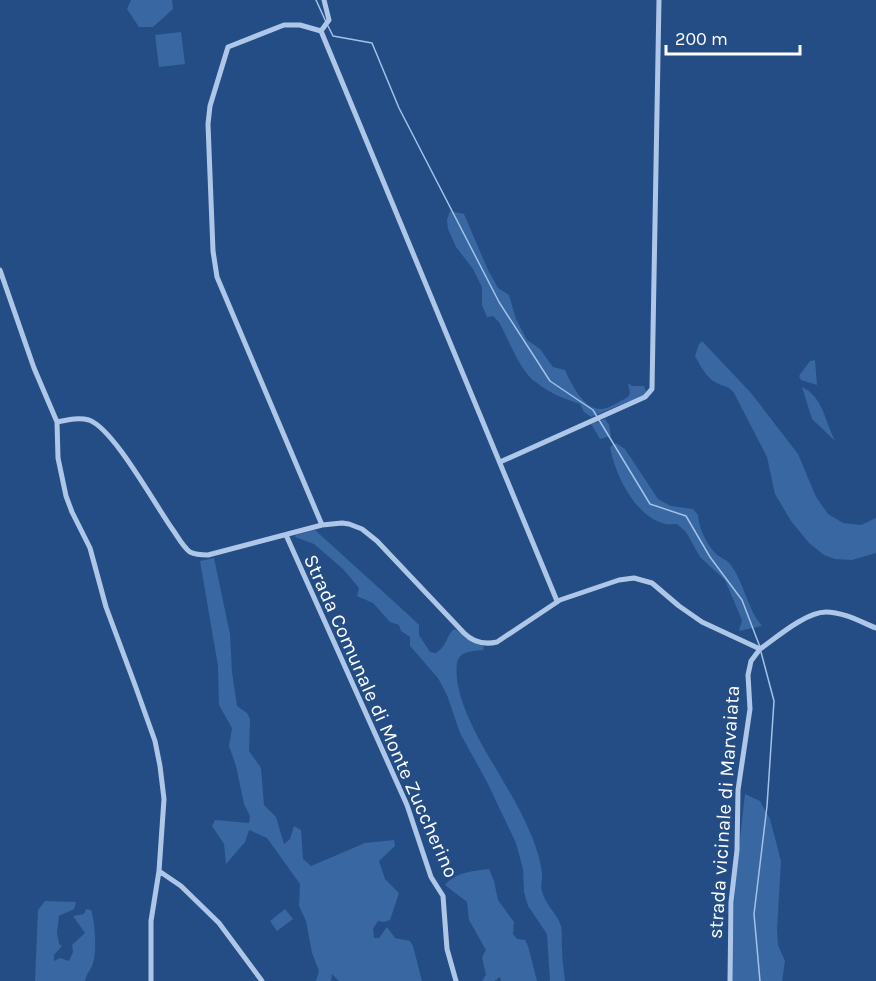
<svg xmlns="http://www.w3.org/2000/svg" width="876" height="981" viewBox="0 0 876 981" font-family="Karla,sans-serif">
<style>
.green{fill:#3867a2}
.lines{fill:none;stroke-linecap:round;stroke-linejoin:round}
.stream{stroke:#a2c2e9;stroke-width:1.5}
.street{stroke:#aec7e8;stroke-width:5}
.labels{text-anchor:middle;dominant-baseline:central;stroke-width:6;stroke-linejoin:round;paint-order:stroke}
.street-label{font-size:20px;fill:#fff;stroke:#244d85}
</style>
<rect width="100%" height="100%" fill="#244d85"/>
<path class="green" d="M131,0h41l1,9 -20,18h-14l-12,-18z
M181,32l4,32 -26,3 -4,-32z
M450,211l14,3 24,56 10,18 11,7 7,24 11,21 13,9 13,18 12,3c6,13 18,39 35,39 9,0 20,-8 28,-12l2,-4 -2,-10 4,3h12l2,5 -2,4 -53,22 -7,-5 -4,-8c-15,-5 -31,-11 -43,-21 -17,-11 -28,-43 -38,-61l-6,-6 -6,1 -5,-12v-18l-9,-18 -17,-22 -8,-18 -1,-9z
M702,341l49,52 47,61 18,43 12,17 15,9 18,2 15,-7v35l-24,7 -17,-1 -11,-4 -15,-12 -18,-22 -16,-27 -8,-37 -33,-64c-5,-8 -14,-7 -21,-12 -8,-6 -13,-16 -18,-25l4,-12z
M815,360l2,25 -16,-5 -2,-4 11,-15z
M802,387c21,10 23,34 33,54l-23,-22z
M605,419l4,6 2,11 -11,3 -9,-15z
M616,443l9,6 33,50 13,7 22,3 5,6c1,13 8,28 17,38 4,4 11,6 15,11 14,18 17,44 32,62l-23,5 3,-11 -17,-40 -25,-23 -14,-25 -9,-8c-4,0 -11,1 -15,-1 -28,-9 -47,-49 -52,-76z
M315,530l98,89 6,6v10l11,17 6,1c13,-9 9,-16 18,-24 11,5 16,14 30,17l-1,4c-10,1 -24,1 -26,13 -6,48 49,115 68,158 7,15 15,34 17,52 1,6 -2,12 0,18 3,14 15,22 19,35 2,8 0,16 1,23 0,11 2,22 3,32h-15l-3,-47 -19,-28 -4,-14 -1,-23 -7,-26 -29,-61 -27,-49 -13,-38 -9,-17 -28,-32v-9l-9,-6 -2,-6 -9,-3 -17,-19 -16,-7 2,-8 -16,-19 -29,-25 -19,-7 1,-2z
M214,558l16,76 2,38 5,34 10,7 3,6 -1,32 12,17 3,37 12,12 8,27 6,-5 4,-13 7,4 2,29 8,7 54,-23 29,-3 1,6 -16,15 6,18 14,14 -9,27 -6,2 -6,-1 -5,8 1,9h5l8,-11 8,11 15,3 3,5 9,35h-83l-7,-7 -1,7h-15l3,-10 -7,-18 -6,-32 -7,-15 1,-22 -33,-46 -18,-8 -4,12 -19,22 -2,-20 -12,-18 3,-6 34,3 1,-7 -6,-12 -8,-38 -7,-20 3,-18 -13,-23 -1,-39 -18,-105z
M745,794l15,7 10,18 11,42 -4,69 1,15 7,16 -3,20h-51l4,-97z
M489,869l5,12 4,19 16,22 -1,12 4,5 8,1 3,6 9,35h-36l-1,-4 -6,4h-12l4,-6 -4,-18 4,-7 -17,-30 -2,-18 -22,-17c10,-13 29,-14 44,-16z
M45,901l31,1 -2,7 -15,7 -2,17 2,11 3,2 -8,9v6l6,-3 9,3 4,-9 -1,-7 13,-12 -12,-17 11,-2 2,-5 5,1c4,11 6,42 2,53 -2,7 -7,11 -8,18h-50l3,-71z
M285,909l8,10 -16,12 -7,-10z"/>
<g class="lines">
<path class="stream" d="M316,0l10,22
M328,26l5,10 39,7 27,65 100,194 51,79 43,29 57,94 36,12 24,41 32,43 18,47
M760,981l-6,-67 13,-108 7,-105 -13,-49"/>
<path class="street" d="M321,31l236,570
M0,270l34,98 23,54 1,36 8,38 6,16 18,36 16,59 29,78 20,56 5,25 4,33 -5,72 -8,50v60
M57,422c10,-2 21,-5 32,-2 25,9 66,85 84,110 5,7 10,17 17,22 6,3 11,3 18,3l114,-30 20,-2 7,1 13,5 15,12 87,92c9,9 20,12 33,9l63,-42 59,-20 15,-2 18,5 27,23 23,16 58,27c17,-12 46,-37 66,-37 17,0 35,10 50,16
M500,462l145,-65 7,-8 7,-389
M322,525l-105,-248 -4,-26 -5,-127 2,-18 18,-59 56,-22h16l21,6 8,-11 -5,-20
M286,535l121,270 24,72 12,19 4,53 9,32
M159,871l22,15 38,37 43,58
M730,981l1,-79 6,-52 1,-60 12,-81 -2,-34 3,-14 9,-12"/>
</g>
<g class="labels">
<g class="street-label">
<text transform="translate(381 716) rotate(66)">Strada Comunale di Monte Zuccherino</text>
<text transform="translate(724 812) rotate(-86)">strada vicinale di Marvaiata</text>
</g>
</g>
<path d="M666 45v9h134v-9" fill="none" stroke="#ffffff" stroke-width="3"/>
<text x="675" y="45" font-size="18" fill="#ffffff" stroke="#244d85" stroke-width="4.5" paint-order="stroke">200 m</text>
</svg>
